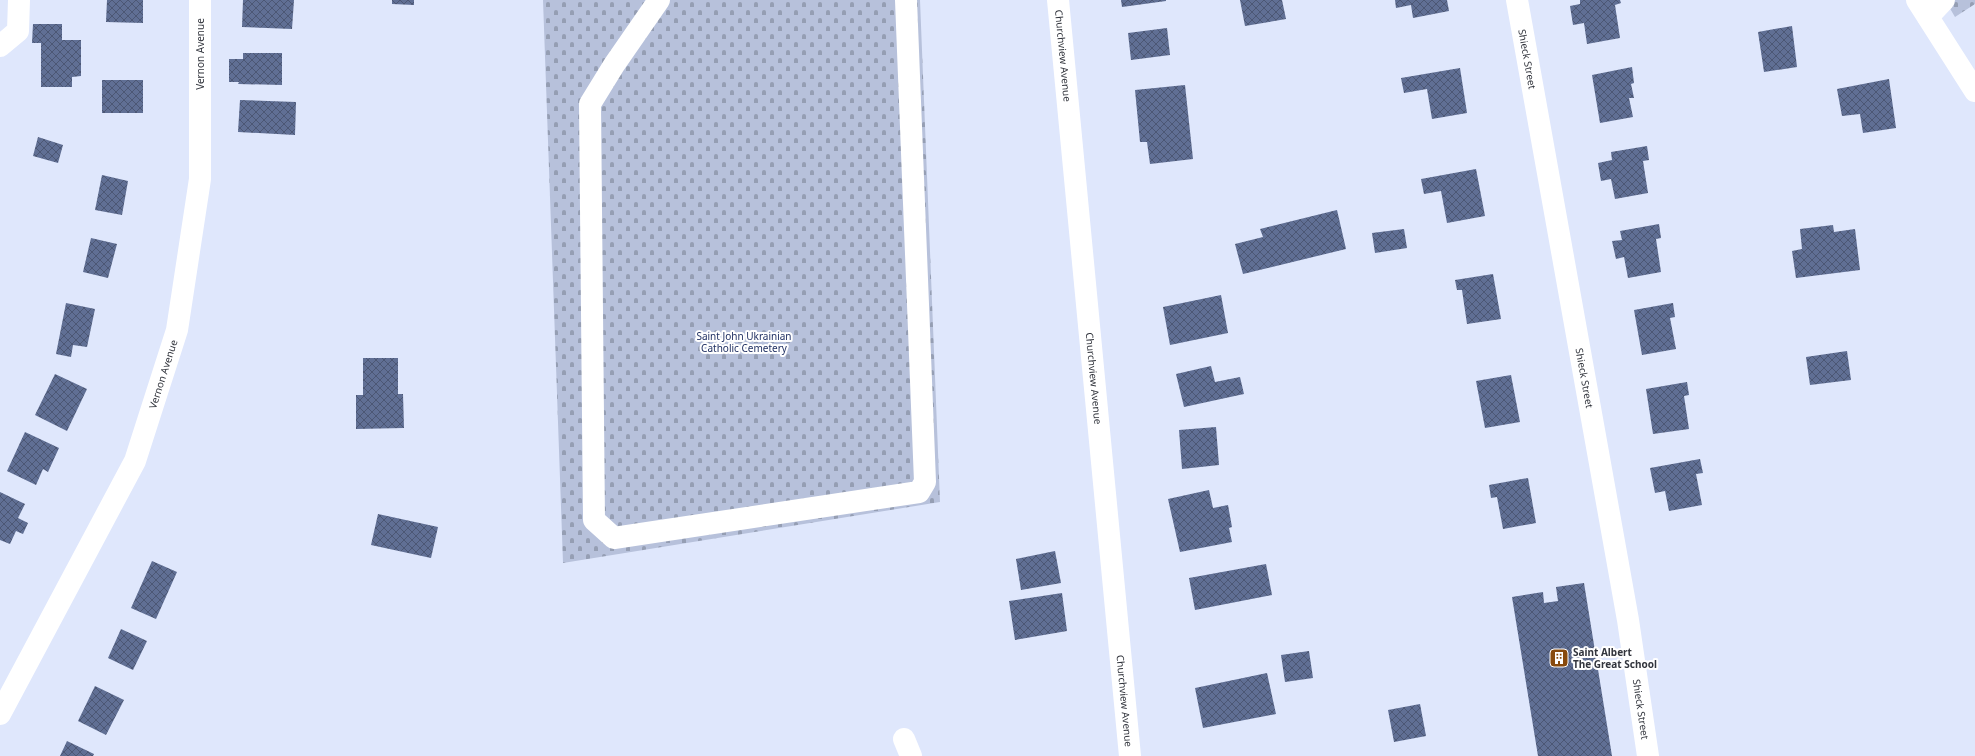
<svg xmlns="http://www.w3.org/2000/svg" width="1975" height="756" viewBox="0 0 1975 756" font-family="'Noto Sans',sans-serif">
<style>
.cemetery{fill:url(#cemetery-stones)}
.building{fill:url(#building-cross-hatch)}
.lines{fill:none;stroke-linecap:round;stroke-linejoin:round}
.minor{stroke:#fff;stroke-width:22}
.major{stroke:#fff;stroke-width:22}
.labels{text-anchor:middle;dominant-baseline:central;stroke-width:4;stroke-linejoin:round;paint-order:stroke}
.street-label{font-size:10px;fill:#32353d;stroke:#fff}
.park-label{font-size:10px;fill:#203062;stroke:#fff}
.poi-label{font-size:10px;font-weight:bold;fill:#32353d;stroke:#fff;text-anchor:start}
</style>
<defs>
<pattern id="cemetery-stones" width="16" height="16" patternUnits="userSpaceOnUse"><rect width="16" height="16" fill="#b7c1db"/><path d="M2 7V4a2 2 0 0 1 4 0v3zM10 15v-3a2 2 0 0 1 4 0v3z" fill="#959eb3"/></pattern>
<pattern id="building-cross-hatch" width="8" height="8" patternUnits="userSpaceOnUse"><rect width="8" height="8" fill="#606f94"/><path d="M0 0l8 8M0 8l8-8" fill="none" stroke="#4c5774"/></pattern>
</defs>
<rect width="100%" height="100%" fill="#dfe7fc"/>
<path class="cemetery" d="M543,0h377l20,502 -377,61z
M1945,0h30v4l-20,13z"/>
<path class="building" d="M107,0h36v23l-37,-1z
M243,0h51l-2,29 -50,-2z
M392,0h22v5l-22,-1z
M1121,0h45v1l-44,6z
M1240,0h42l4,19 -41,7z
M1395,0h52l2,11 -36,7 -2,-13 -15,3z
M1580,0h40l1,3 -6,2 5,33 -33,6 -3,-21 -11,2 -3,-19 10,-2z
M33,24h29v16h19v36l-9,1v10h-31v-44h-9z
M1792,26l5,41 -33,5 -6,-40z
M1167,28l3,27 -39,5 -3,-27z
M243,53h39v32l-44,-1 1,-2h-10v-23h14z
M1632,67l2,16 -3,1 3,14h-5l4,19 -33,6 -8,-48z
M1460,68l7,45 -35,6 -5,-30 -23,4 -3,-15z
M1889,79l7,49 -33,5 -3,-19 -18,2 -5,-27z
M102,80h41v33h-41z
M1185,85l8,74 -43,5 -3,-22h-7l-5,-52z
M240,100l56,2 -1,33 -57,-3z
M38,137l25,8 -5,18 -25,-7z
M1647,146l2,14 -6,1 5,32 -33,6 -4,-20 -10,2 -3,-18 14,-3 -1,-8z
M1476,169l9,47 -38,7 -6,-32 -17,3 -3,-15z
M102,175l26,6 -6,34 -27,-5z
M1337,210l9,39 -103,25 -8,-30 28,-7 -3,-8z
M1659,224l2,14 -5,1 5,33 -33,6 -4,-21 -8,2 -4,-18 10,-1 -2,-9z
M1833,225l1,7 21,-3 5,41 -64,8 -4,-27 10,-2 -2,-20z
M1404,229l3,19 -32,5 -3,-20z
M91,238l26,6 -9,34 -25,-6z
M1493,274l8,45 -34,5 -5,-34h-5l-2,-10z
M1221,295l7,38 -58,12 -7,-38z
M66,303l29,6 -8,38 -14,-2 -2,12 -15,-3z
M1673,303l2,14 -5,1 6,31 -34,6 -8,-45z
M1847,351l4,29 -41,5 -4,-28z
M363,358h35v36h5l1,34 -48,1v-34h7z
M1211,366l4,16 25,-5 4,17 -60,13 -8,-33z
M55,374l32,15 -20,42 -32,-16z
M1511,375l9,47 -35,6 -9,-47z
M1687,382l2,13 -5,1 5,33 -36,5 -7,-45z
M1216,427l3,38 -37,4 -3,-39z
M25,432l34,16 -11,24 -5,-3 -7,16 -29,-14z
M1700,459l3,14 -7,1 6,31 -33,6 -4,-20 -10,2 -5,-25z
M1528,478l8,45 -33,6 -6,-32 -6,1 -2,-13z
M1209,490l4,18 15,-3 4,22 -3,1 3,14 -52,10 -12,-53z
M0,492l25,12 -7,14 10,5 -5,11 -7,-3 -6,13 -10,-4z
M378,514l60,13 -7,31 -60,-13z
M1055,551l6,32 -40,7 -5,-31z
M152,561l25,11 -21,47 -25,-11z
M1266,564l6,31 -77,15 -6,-32z
M1584,583l28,173h-74l-26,-159 31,-5 1,11 14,-2 -2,-14z
M1062,593l5,38 -52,9 -6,-39z
M121,629l26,12 -14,29 -25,-12z
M1309,651l4,27 -28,4 -4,-27z
M1267,673l9,41 -73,14 -8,-40z
M95,686l29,14 -18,35 -28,-14z
M1420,704l6,32 -32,6 -6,-32z
M67,741l27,13 -1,2h-33z"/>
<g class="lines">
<g class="minor">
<path d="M659,0l-45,65 -24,39 4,416 20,18 305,-46 6,-10 -19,-482"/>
<path id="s1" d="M1058,0l72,756"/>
<path id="s2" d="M1517,0l111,620 20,136"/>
<path d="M1928,17l16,-17"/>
<path d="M0,46l18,-15 1,-31"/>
<path id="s3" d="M0,714l135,-253 42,-131 23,-151v-179"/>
<path d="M904,739l7,17"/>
</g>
<path class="major" d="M1917,0l58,91"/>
</g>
<defs>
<symbol id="building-square" viewBox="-11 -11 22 22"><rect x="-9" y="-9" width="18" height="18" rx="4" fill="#884a0d" stroke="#fff"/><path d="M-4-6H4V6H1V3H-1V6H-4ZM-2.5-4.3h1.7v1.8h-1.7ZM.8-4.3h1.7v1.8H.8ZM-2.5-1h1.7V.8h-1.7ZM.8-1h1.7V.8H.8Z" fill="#fff"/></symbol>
</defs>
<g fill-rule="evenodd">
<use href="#building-square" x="1548" y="647" width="22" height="22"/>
</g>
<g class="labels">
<g class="street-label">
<text transform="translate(200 54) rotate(-90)">Vernon Avenue</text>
<text stroke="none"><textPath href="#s1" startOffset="56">Churchview Avenue</textPath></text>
<text stroke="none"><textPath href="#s2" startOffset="60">Shieck Street</textPath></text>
<text stroke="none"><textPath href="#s3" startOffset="378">Vernon Avenue</textPath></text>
<text stroke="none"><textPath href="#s1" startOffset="380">Churchview Avenue</textPath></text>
<text stroke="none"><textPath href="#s2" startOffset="384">Shieck Street</textPath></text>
<text stroke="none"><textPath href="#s1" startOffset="704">Churchview Avenue</textPath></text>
<text stroke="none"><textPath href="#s2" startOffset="720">Shieck Street</textPath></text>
</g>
<g class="park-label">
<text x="744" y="336">Saint John Ukrainian<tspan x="744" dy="12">Catholic Cemetery</tspan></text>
</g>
<g class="poi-label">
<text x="1573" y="652">Saint Albert<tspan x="1573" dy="12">The Great School</tspan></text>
</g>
</g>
</svg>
